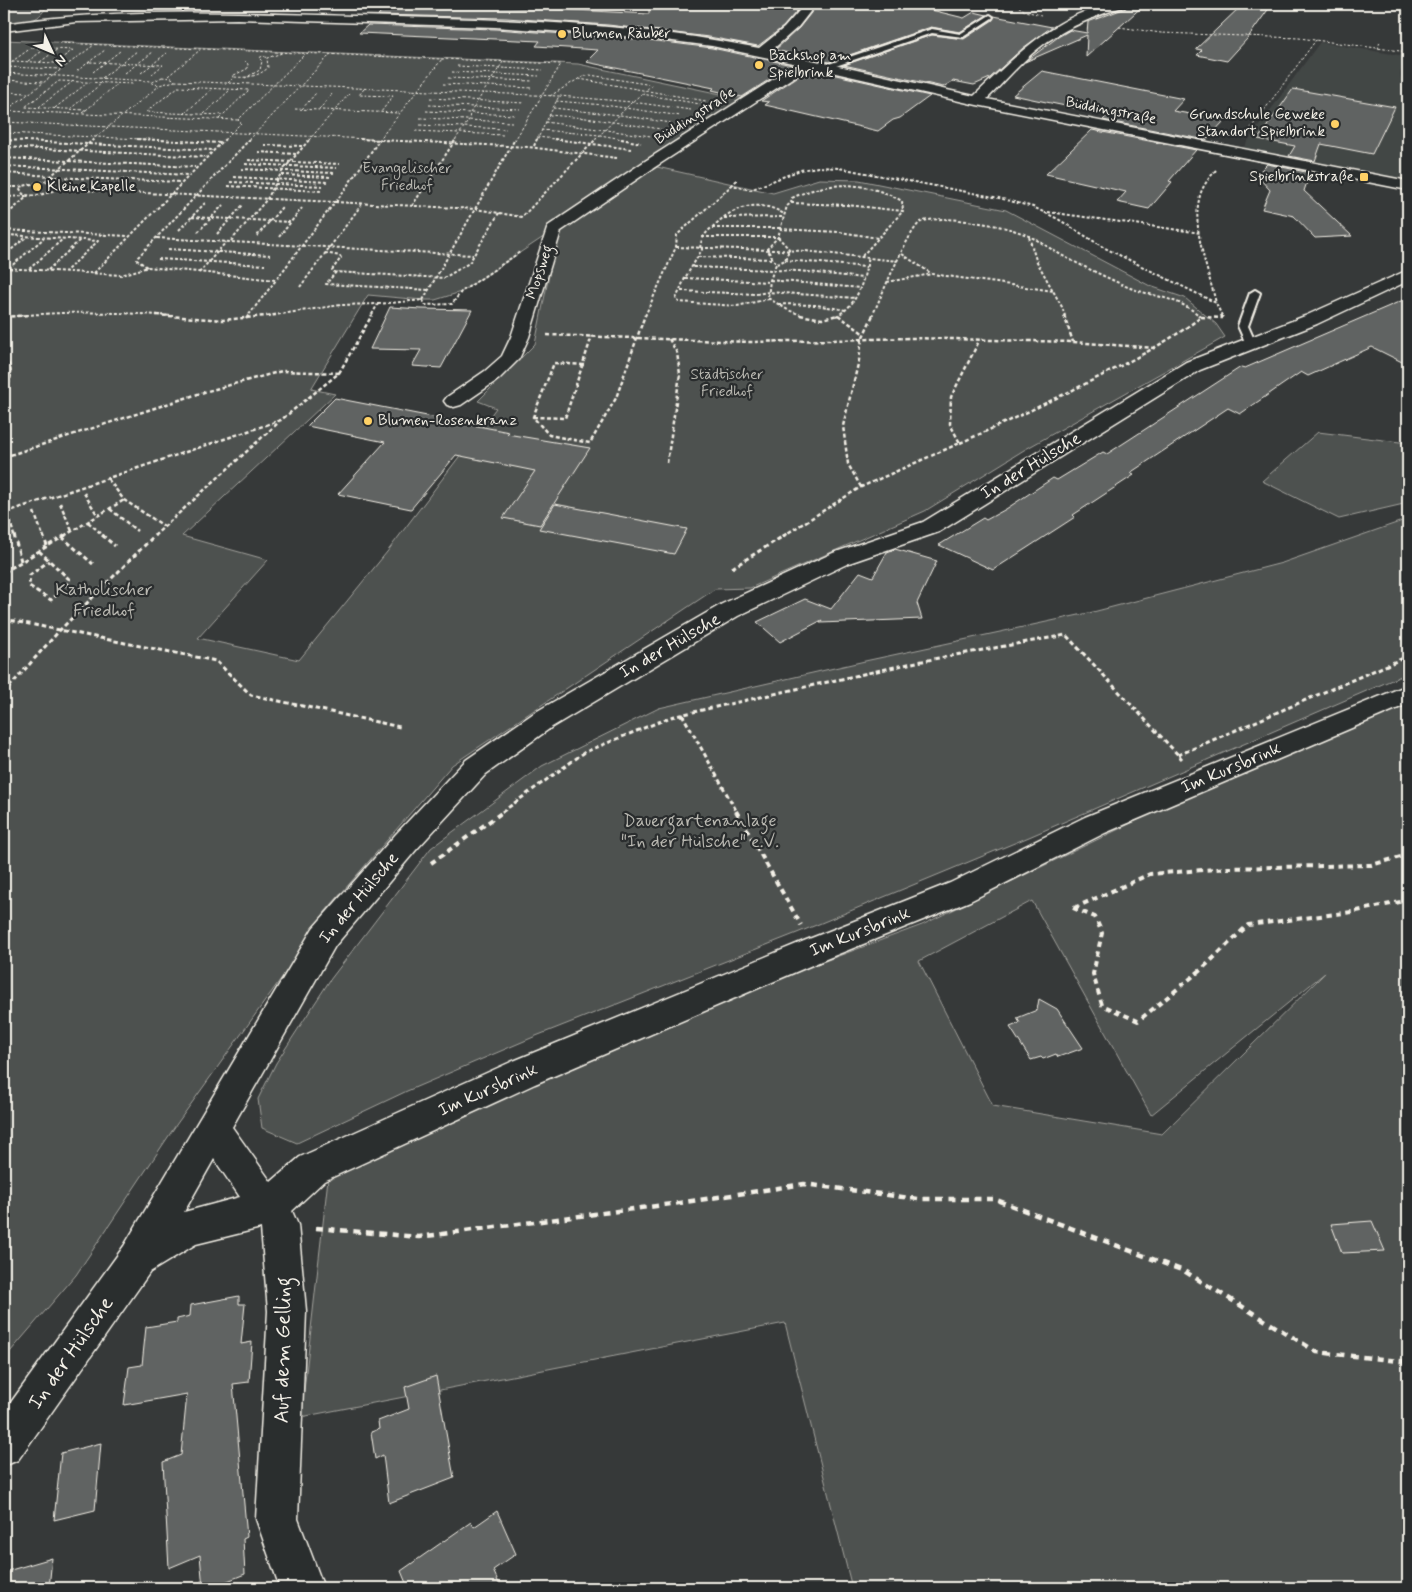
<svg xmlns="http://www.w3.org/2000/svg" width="1412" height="1592" font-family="Mynerve,sans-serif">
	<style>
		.built { fill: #434645 }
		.green { fill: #4e514f; stroke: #a1a19c; fill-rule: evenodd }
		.building { fill: #616362; stroke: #f4f1e8 }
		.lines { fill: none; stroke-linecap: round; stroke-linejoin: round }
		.lane-casing { stroke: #f4f1e8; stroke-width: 4 }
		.street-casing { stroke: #f4f1e8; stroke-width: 3 }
		.path-far5 { stroke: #f4f1e8; stroke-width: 1; stroke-dasharray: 2.5 2; stroke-linecap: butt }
		.path-far4 { stroke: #f4f1e8; stroke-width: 2; stroke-dasharray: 3 2; stroke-linecap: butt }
		.path-far3 { stroke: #f4f1e8; stroke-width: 2.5; stroke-dasharray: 4 2.5; stroke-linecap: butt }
		.path-far2 { stroke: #f4f1e8; stroke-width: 3; stroke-dasharray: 4.5 3; stroke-linecap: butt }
		.path-far1 { stroke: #f4f1e8; stroke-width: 4; stroke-dasharray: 5.5 4.5; stroke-linecap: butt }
		.path { stroke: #f4f1e8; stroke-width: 4.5; stroke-dasharray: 7 5.5; stroke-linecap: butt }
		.lane { fill: #2a2d2e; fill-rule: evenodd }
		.street { fill: #2a2d2e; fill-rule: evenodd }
		.poi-dot { fill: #ffd166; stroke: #2a2d2e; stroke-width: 2 }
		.labels { text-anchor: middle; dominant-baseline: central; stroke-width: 4.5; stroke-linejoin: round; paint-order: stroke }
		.far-poi-label { font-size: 15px; fill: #f4f1e8; stroke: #2a2d2e; text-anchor: start }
		.far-street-label { font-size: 15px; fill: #f4f1e8; stroke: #2a2d2e }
		.far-park-label { font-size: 15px; fill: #bab9b2; stroke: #2a2d2e }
		.street-label { font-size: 18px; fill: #f4f1e8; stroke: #2a2d2e }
		.park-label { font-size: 18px; fill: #bab9b2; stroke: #2a2d2e }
		.near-street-label { font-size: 21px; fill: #f4f1e8; stroke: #2a2d2e }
	</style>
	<rect width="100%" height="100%" fill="#363939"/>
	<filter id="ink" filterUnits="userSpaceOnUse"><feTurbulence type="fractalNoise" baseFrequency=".02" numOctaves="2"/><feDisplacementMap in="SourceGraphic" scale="10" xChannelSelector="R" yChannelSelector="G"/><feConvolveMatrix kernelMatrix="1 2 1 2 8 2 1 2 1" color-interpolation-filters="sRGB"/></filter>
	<g filter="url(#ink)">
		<path class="built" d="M1320,42L1404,56L1400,75L1408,100V180L1243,148Z"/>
		<path class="green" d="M4,4H48C37,25 26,21 4,25Z
			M4,40L578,64L749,100L461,292L435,300H423L368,295L311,389L335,394L182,536L268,560L198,638L299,660L387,552L496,408L478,401L535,344L558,231L657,167L773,193L819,179L859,180L1006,210L1150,286L1185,298L1216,324L1225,337L1024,450L925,511L750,588L715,589L452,765L325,912L293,962L176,1125L76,1275L4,1359Z
			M1318,432L1408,443V503L1339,519L1262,481Z
			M1408,519V673L1029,837L797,933L536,1036L407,1091L297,1143L262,1128L258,1099L276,1063L330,980L431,848L542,766L659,708L865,661L1093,612L1282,563Z
			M1408,704V1588H852L785,1323L301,1417L328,1179L523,1073L922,925L1232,774ZM1032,901L1151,1115L1326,972L1162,1134L993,1106L919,961Z"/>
		<path class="building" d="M389,4H463L649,14V4H803L783,27L758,46L709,37L608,25L506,18L378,15Z
			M818,4H907L964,18L974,12L987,15L960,32L931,27L829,62L775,50L799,28Z
			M1128,4H1145L1086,57L1087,35L1025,62L1058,37L1070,30L1087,33L1088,22L1126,8Z
			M1243,4H1272L1247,39L1227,61L1197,55L1202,50L1196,49Z
			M994,16L1052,27L1023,48L990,78L974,85L953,81L943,87L844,65L932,35L964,39L993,20Z
			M368,25L495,29L649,40L712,48L792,65L742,97L712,90L714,88L586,62L598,50L536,46L540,41L359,33Z
			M809,69L930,96L900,118L893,120L878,131L765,105L769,102L761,101Z
			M1042,71L1184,99L1173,111L1225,120L1206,140L1103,120L1108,115L1013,95Z
			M1293,89L1395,107L1372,154L1321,144L1315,161L1289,156L1295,146L1258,139Z
			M1092,130L1196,150L1169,181L1172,182L1149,209L1117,202L1126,192L1046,174Z
			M1267,164L1277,166L1281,170L1282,167L1310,173L1304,191L1352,236L1315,238L1294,216L1262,209L1270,190L1256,175Z
			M1408,298V365L1372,347L1308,376L1301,372L1240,414L1228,408L1130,473L1134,475L1073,515L1075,517L993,570L939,545L983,518L986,520L1006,509L1053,478L1057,480L1103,452L1107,454L1241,367L1245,368Z
			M390,307L421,309L472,310L441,368L412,366L421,350L370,349Z
			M335,398L509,432L507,434L590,448L540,525L503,518L535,471L456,455L411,509L338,494L385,442L307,426Z
			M555,504L687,529L674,554L539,529Z
			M895,549L937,561L917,603L922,619L820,623L822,620L780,642L757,622L805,599L831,609L860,572L873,577L887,552Z
			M1039,999L1057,1009L1083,1048L1058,1057L1056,1054L1043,1059L1041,1057L1031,1060L1010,1027L1020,1023L1017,1018L1037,1010Z
			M1372,1221L1385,1251L1342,1253L1331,1224Z
			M239,1296V1304H245L241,1344L252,1342L249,1382L233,1384L247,1537L243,1539L245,1574L210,1588H203L200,1555L169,1568L163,1462L181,1455L187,1394L124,1405L129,1367L142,1365L146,1327L177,1322V1319L190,1316L191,1305Z
			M436,1376L454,1478L389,1503L383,1455L375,1459L371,1432L379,1429L378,1421L409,1409L405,1387Z
			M101,1443L95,1510L54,1520L61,1453Z
			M497,1511L516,1554L493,1570L501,1588H408L401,1571L471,1522L474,1527Z
			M52,1558L49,1588H4V1572Z"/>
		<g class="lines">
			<defs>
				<path id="lane" d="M990,15L993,17L992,18L963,37L932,33L830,68L823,66L932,29L960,34Z
					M1255,290L1260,293L1248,326L1256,344L1251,347L1246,344L1238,326L1250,293Z"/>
				<path id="street" d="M805,4H816L798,27L771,51L974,96C1016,56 1064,4 1126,4L1125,6C1098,15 1072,25 1048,41C1025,57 1007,79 987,99L1408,181V190L977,105L809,67L655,167L561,231L529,337L519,359L499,379L461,405L454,407L447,405L444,401L447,397L485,371L502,356L511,337L548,226L645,161L797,64L712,46L649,38L495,27L237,19L76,22L4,31V24C117,7 239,13 354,16C489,19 626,21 759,48L784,28Z
					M1408,270V281L1317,324L1200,370L939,532L849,563L738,616L552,727L486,774L416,850L335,946L232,1127L271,1182L300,1157L511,1062L804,941L950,883L1085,817L1408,685V704L1105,833L970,901L826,959L535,1084L324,1181L292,1211L298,1225L306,1311L298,1519L324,1588H280L256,1519L268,1311L261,1228L196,1244L150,1272L18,1460L4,1466V1412L124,1246L313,928L396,834L466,760L534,713L722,604L833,553L923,522L1186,362L1305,316ZM214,1159L240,1197L184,1212Z"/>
			</defs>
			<use href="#lane" class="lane-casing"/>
			<use href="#street" class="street-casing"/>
			<path class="path-far5" d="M957,4L967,9
				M1015,4L1025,11L1041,15
				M1119,27L1161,33L1299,38L1408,52
				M59,43L561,64L515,140
				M1378,49L1380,41
				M12,61L55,63L73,50L32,48
				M28,61L45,49
				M40,62L58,49
				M90,62L163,65L152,74
				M457,66L543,70
				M4,67L34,46
				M5,67L61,69
				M77,71L105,50
				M93,72L120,51
				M452,72L539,76
				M4,73L151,81
				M125,73L153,52
				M141,73L167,53
				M168,76L200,50
				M162,77L172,78L175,81L159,85L151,83Z
				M234,77L232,76L247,69L248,64L244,60
				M102,78L137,51
				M245,78L260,70L262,61L259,58L263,56L267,58
				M448,78L533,81
				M579,79L706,101
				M4,80L43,82
				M175,81L559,96
				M228,83L234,77C247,78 257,77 268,68L267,58L282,53
				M443,84L532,88
				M178,87L249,90L223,115L146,112Z
				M364,89L359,95L393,96L381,112
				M4,92L28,93
				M642,94L700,104L702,102
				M550,96L580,78L590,75L652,85L632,102L595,140
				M430,98L524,103
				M556,101L604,105L681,116
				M429,105L520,109
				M39,107L72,82
				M55,108L87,83
				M553,108L620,115L671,123
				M70,109L102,83
				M295,109L399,113
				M302,109L316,93
				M86,110L117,84
				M319,110L332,94
				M6,111L238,120
				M426,111L516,115
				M4,112L94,45
				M82,113L86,110L25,107L59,81L134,84
				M185,113L212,89
				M204,114L230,90
				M549,115L586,118L661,129
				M420,118L512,122
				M219,119L223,115
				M4,122L389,140
				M545,122L651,136
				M420,125L506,129
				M541,130L600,135L628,140
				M415,131L503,135
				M1248,132L1316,40
				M4,133L164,140
				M537,137L564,140
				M4,140H13
				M92,140L159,86
				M224,140L241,123L238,120L305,54
				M249,140L330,55
				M309,140L349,94
				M379,140L442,59
				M455,140L469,120L470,113L503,62
				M537,140L559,96L632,102L691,110"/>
			<path class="path-far4" d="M137,139L220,143
				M360,139L528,147L617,158
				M554,139L631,149
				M621,139L641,143
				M4,140L213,150
				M264,145L303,146
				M534,146L537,139
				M4,147L205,157
				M258,152L296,154
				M4,158L195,167
				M248,160L340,164
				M245,164L337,168
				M4,166L188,175
				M241,169L334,173
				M1216,170C1208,179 1201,188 1199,200C1192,230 1209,273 1216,303
				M4,173L52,176
				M282,175L331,177
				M51,177L181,182
				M234,177L327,182
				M46,180L94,139
				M737,180L732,185L750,190L800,170L818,167L839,168L999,198L1033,207L1058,219L1103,247L1216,303L1222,316
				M45,181L58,189C47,193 35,198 23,194L19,187Z
				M230,182L324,186
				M228,186L321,191
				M4,187H19
				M58,189L335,202L276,280
				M4,197L26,196
				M335,202L476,209L522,217L596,139
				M336,202L380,139
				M791,203L792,198C829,180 866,181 902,201L903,211
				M412,206L456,139
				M1048,212L1201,233
				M4,217L28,196
				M192,217L291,222
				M724,218L783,217
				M712,228H780
				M780,229L840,232L878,238
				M4,230L128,236
				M179,230L205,203
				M198,232L223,205
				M217,234L243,205
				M257,236L282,207
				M279,237L302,208
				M702,237H778L767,249L776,264L770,280L768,298L788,310L804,316
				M1029,237L1036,260L1062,307L1065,316
				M157,238L473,255
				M4,240L9,235L98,241L65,272
				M231,241L267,199L283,170L310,139
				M676,247L805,251L897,261
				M700,248C702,235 707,232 717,223C735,206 761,199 784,214
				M703,248L685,278L676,299L679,302L737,306L769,299
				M168,249L270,255
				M790,250L778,237L787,206L791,203L847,205L903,211L862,256
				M325,253L340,256L341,258L332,270L334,272L444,278L469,263L499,213
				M902,254L932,274L1054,291
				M4,256L26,237
				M698,257L773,259
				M158,259L265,265
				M785,260L866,267
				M777,264L785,260L789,250
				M147,267L137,260L138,257L250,139
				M693,267L799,271L863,278
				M4,268L121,275L148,267L276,280L248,316
				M9,268L44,238
				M29,269L63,239
				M48,270L80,240
				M336,272L326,284L429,290
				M94,273L225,139
				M199,273L226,242
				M685,278L769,282
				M770,280L860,288
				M887,282L932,274
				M300,287L362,204
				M681,291L756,294L768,292L856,298
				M423,300L515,139
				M378,304L423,300L425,305L452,304L461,292L520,252
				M778,304L816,305L846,310
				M16,316C68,311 120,312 172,316
				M268,316L341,305L378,304L371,316
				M645,316L676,247L677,235L732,185
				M836,316C859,305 863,280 869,257
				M872,316C880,300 909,228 921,222C932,218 948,219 959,220C982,223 1007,226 1029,236C1042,242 1053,251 1065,257C1084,267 1104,276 1123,285C1152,298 1175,295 1200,316"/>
			<path class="path-far3" d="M156,315L223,320L276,315
				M800,315L822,319L838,315
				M838,315L864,334
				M1064,315L1073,342
				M1221,315L1223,318
				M4,317L29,315
				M1201,317L1223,318
				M246,319L249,315
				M547,335L751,342L911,338L1073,342L1155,348
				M4,357C14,369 12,380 4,392
				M584,365L554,363L533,417L549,435L590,443L616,398L645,315
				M339,373L372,315
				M4,379L11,378
				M533,417L565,418L592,336
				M960,443C1007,422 1053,400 1099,377C1134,359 1170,341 1201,317L1198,315
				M4,457L204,392L282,371L339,373L281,420L4,513
				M667,463L680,374L677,353L669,339
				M108,479L124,500L164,526
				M861,487L848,464L843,426L859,360L862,339L873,315
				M84,493L98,516
				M60,503L72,531
				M110,509L137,531
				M34,512L43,536
				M10,520L14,536
				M88,522L104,536
				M64,536L124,500
				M154,536L279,422
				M783,536L861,487L960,443L950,424L951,397L979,341"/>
			<path class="path-far2" d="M14,535L21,561
				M43,535L47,546
				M102,535L115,546
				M62,537L93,564
				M39,551L69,579L65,587L51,600L29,586L30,575L49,561
				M732,568L785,535
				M4,572L66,535
				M4,619L216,661L251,695L400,727
				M4,693L59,631L155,535
				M682,714L737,812
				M1178,755L1408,656
				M502,812L585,752L671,717L917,662L1066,635L1182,759"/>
			<path class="path-far1" d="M736,811L801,925
				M431,863L504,811
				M1073,908L1095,917L1102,933L1093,974L1102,1005L1138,1021L1202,969L1248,925L1352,912L1405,901L1408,898
				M1074,908L1150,874L1228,868L1371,865L1408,855"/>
			<path class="path" d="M316,1228L419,1237L679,1203L804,1184L918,1199H994L1184,1271L1317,1352L1408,1362"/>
			<use href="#lane" class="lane"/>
			<use href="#street" class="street"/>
		</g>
	</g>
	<g class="poi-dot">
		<circle cx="562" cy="34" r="5"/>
		<circle cx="759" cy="65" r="5"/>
		<circle cx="1335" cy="124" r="5"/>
		<rect x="1359" y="172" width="10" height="10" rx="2.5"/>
		<circle cx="37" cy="187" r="5"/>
		<circle cx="368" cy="421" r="5"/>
	</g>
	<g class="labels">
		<g class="far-poi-label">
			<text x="572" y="34">Blumen Räuber</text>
			<text x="769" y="56">Backshop am<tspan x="769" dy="17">Spielbrink</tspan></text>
			<text x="1325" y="115" text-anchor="end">Grundschule Geweke<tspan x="1325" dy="17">Standort Spielbrink</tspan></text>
			<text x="1354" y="177" text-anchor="end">Spielbrinkstraße</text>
			<text x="47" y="187">Kleine Kapelle</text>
			<text x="378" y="421">Blumen-Rosenkranz</text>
		</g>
		<g class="far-street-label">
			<text transform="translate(1111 111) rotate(11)">Büddingstraße</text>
			<text transform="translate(695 116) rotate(-33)">Büddingstraße</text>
			<text transform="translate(540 272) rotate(-72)">Mopsweg</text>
		</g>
		<g class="far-park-label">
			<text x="407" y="169">Evangelischer<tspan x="407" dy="17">Friedhof</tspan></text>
			<text x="727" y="375">Städtischer<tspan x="727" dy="17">Friedhof</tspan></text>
		</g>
		<g class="street-label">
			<text transform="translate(1031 466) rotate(-31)">In der Hülsche</text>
			<text transform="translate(670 646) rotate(-30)">In der Hülsche</text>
			<text transform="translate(1231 768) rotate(-23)">Im Kursbrink</text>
			<text transform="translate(359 898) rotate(-50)">In der Hülsche</text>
			<text transform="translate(860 932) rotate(-22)">Im Kursbrink</text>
			<text transform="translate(488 1090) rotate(-24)">Im Kursbrink</text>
		</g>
		<g class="park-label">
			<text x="104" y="590">Katholischer<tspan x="104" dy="21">Friedhof</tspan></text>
			<text x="700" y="821">Dauergartenanlage<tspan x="700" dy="21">"In der Hülsche" e.V.</tspan></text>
		</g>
		<g class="near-street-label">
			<text transform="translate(283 1350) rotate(-89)">Auf dem Gelling</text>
			<text transform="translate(71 1353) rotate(-55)">In der Hülsche</text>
		</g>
	</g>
	<rect width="1412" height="1592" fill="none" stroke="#2a2d2e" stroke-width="20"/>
	<rect x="10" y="10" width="1392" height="1572" fill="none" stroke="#f4f1e8" stroke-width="2" filter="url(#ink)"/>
	<g transform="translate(52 52) rotate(134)" stroke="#2a2d2e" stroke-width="4" paint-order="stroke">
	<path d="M0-4L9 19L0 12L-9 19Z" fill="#f4f1e8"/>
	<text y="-8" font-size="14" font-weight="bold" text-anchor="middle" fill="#f4f1e8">N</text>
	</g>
</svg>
